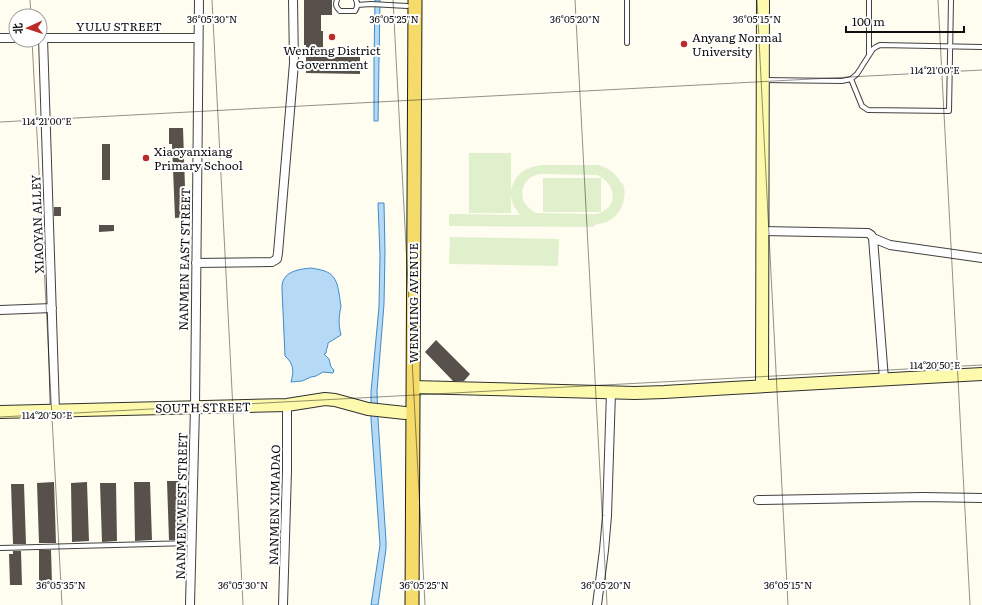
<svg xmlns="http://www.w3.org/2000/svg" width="982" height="605" font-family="Literata,'Noto Sans SC',serif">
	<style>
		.pitch { fill: #e1f0cc; fill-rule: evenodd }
		.water { fill: #b6daf5; stroke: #3e8bcb }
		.building { fill: #57504b }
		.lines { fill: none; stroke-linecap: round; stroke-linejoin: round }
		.lane-casing { stroke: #414141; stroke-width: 6 }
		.street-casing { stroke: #414141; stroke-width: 10 }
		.secondary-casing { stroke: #303030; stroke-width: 14 }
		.primary-casing { stroke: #1f1f1f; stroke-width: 15 }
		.lane { stroke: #fff; stroke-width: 4 }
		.street { stroke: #fff; stroke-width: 8 }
		.secondary { stroke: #fdf9ad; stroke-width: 12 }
		.primary { stroke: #f5db69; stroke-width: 13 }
		.ticks { fill: none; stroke: #0e0e0e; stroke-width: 1; stroke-opacity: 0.45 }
		.poi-dot { fill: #bc2a29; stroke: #fff; stroke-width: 1.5 }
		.labels { text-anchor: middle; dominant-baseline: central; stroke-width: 4; stroke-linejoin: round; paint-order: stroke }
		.street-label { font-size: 12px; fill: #0e0e0e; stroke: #fff }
		.poi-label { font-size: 12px; fill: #0e0e0e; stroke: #fff; text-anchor: start }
		.ticks-label { font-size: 10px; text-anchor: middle; fill: #0e0e0e; stroke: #fff; stroke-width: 4; stroke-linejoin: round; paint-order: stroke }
	</style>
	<rect width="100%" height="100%" fill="#fffdf0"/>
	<path class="pitch" d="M469,153H511V190C516,173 524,168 541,165H599C608,168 612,171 619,179C619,180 622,184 623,184C628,197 621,214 610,220C605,223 600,224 594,225V227L449,226V214L520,215L513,205L511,196V213H469ZM539,174L597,175C617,183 619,209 596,214L536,213C531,210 527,207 524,202C520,194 523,183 530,178C532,176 536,175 539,174Z
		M543,178H601V212H543Z
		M450,237L559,239L558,266L449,264Z"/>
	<path class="water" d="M375,0H380L378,121H374V59Z
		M378,203H384L385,252L384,304L377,391L378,419L386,541V549L378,605H371L380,545L371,419V392L379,307L380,256Z
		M311,268C330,271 336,274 339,293C340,298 340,302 341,306C339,316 338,324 341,335L328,343C328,347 326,349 326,353L324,354L329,359L331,367L334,370L333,373L323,372L316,376L311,377L302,381L291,382C294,371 294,364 285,356L282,289C282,286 282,282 284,279C289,270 302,269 311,268Z"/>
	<path class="building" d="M304,0H332V15H321V31H323V57H360V74L306,73V45H304Z
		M169,128H183L186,217L175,218L172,144H169Z
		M102,144H110V180H102Z
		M54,207H61V216H54Z
		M99,225H114V231L99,232Z
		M436,340L470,374L464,381H453L425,352Z
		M167,481H181L182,540H169Z
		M54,482L56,543H39L37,483Z
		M87,482L89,541L72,542L71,483Z
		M134,482H150L152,540L135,541Z
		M100,483H116L117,541L102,542Z
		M11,484H24L26,544H13Z
		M39,550H51L52,584H39Z
		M13,551H21L22,585H10L9,554H13Z"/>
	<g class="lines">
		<defs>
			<path id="lane" d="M337,0C335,5 336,7 340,11H355C357,8 358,4 356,0
				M357,5L371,4L407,6
				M627,43V0
				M869,54V0
				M851,79L862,106L868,110L949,111L951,0
				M763,80L842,81L851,79L857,74L873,49L876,47L880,45L982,47
				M0,548L191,543"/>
			<path id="street" d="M0,38H16
				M40,38H198
				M43,38L55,411
				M762,231L868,233L871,235L873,238L884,379
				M873,238L890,245L982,258
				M196,263L272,262L277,259L278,253L294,63L293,0
				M0,310L52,308
				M758,500L923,497L982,498
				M190,605L195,407L199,0
				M283,605L287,471V405
				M597,605L604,550L607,516L611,392"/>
			<path id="secondary" d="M762,386L763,0
				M413,387L635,393L664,392L732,388L982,374
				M0,412L287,405L325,399L335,400L368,409L405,413"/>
			<path id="primary" d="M412,605L415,0"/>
		</defs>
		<use href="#lane" class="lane-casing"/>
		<use href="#street" class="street-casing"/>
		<use href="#secondary" class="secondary-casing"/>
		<use href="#primary" class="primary-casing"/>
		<use href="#lane" class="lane"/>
		<use href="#street" class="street"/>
		<use href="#secondary" class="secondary"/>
		<use href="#primary" class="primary"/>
	</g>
	<path class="ticks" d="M30,0L31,16M212,0L243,605M393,0L425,605M575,0L607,605M757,0L788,605M938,0L970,605M32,40L62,605M0,122L982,70M0,417L982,365"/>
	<g class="poi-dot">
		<circle cx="332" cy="37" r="4"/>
		<circle cx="684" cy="44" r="4"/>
		<circle cx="146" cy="158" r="4"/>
	</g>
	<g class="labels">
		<g class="street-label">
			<text x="119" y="26">YULU STREET</text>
			<text transform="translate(37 224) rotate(-92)">XIAOYAN ALLEY</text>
			<text transform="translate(184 259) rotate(-89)">NANMEN EAST STREET</text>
			<text transform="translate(413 303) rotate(-90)">WENMING AVENUE</text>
			<text transform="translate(203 407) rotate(-1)">SOUTH STREET</text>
			<text transform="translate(274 505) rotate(-89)">NANMEN XIMADAO</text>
			<text transform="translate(181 506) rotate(-89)">NANMEN WEST STREET</text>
		</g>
		<g class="poi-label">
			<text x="692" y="37">Anyang Normal<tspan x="692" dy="14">University</tspan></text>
			<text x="332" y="50" text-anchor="middle">Wenfeng District<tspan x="332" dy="14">Government</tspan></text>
			<text x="154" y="151">Xiaoyanxiang<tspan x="154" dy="14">Primary School</tspan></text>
		</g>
	</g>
	<g class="ticks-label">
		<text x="212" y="23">36°05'30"N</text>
		<text x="394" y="23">36°05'25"N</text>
		<text x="575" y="23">36°05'20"N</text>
		<text x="757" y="23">36°05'15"N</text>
		<text x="935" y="74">114°21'00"E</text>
		<text x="47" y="125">114°21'00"E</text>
		<text x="935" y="369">114°20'50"E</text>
		<text x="47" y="419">114°20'50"E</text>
		<text x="61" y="589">36°05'35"N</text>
		<text x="243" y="589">36°05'30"N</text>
		<text x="424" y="589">36°05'25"N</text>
		<text x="606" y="589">36°05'20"N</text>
		<text x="788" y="589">36°05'15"N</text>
	</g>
	<g transform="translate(28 28) rotate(267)"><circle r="19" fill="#ffffff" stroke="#9f9f9f"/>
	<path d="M0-3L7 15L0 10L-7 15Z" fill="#bc2a29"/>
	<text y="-6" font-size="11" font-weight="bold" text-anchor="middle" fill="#0e0e0e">北</text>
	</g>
	<path d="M846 26v6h118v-6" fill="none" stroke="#0e0e0e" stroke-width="2"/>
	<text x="852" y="26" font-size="12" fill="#0e0e0e" stroke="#ffffff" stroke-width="3" paint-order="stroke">100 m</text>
</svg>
